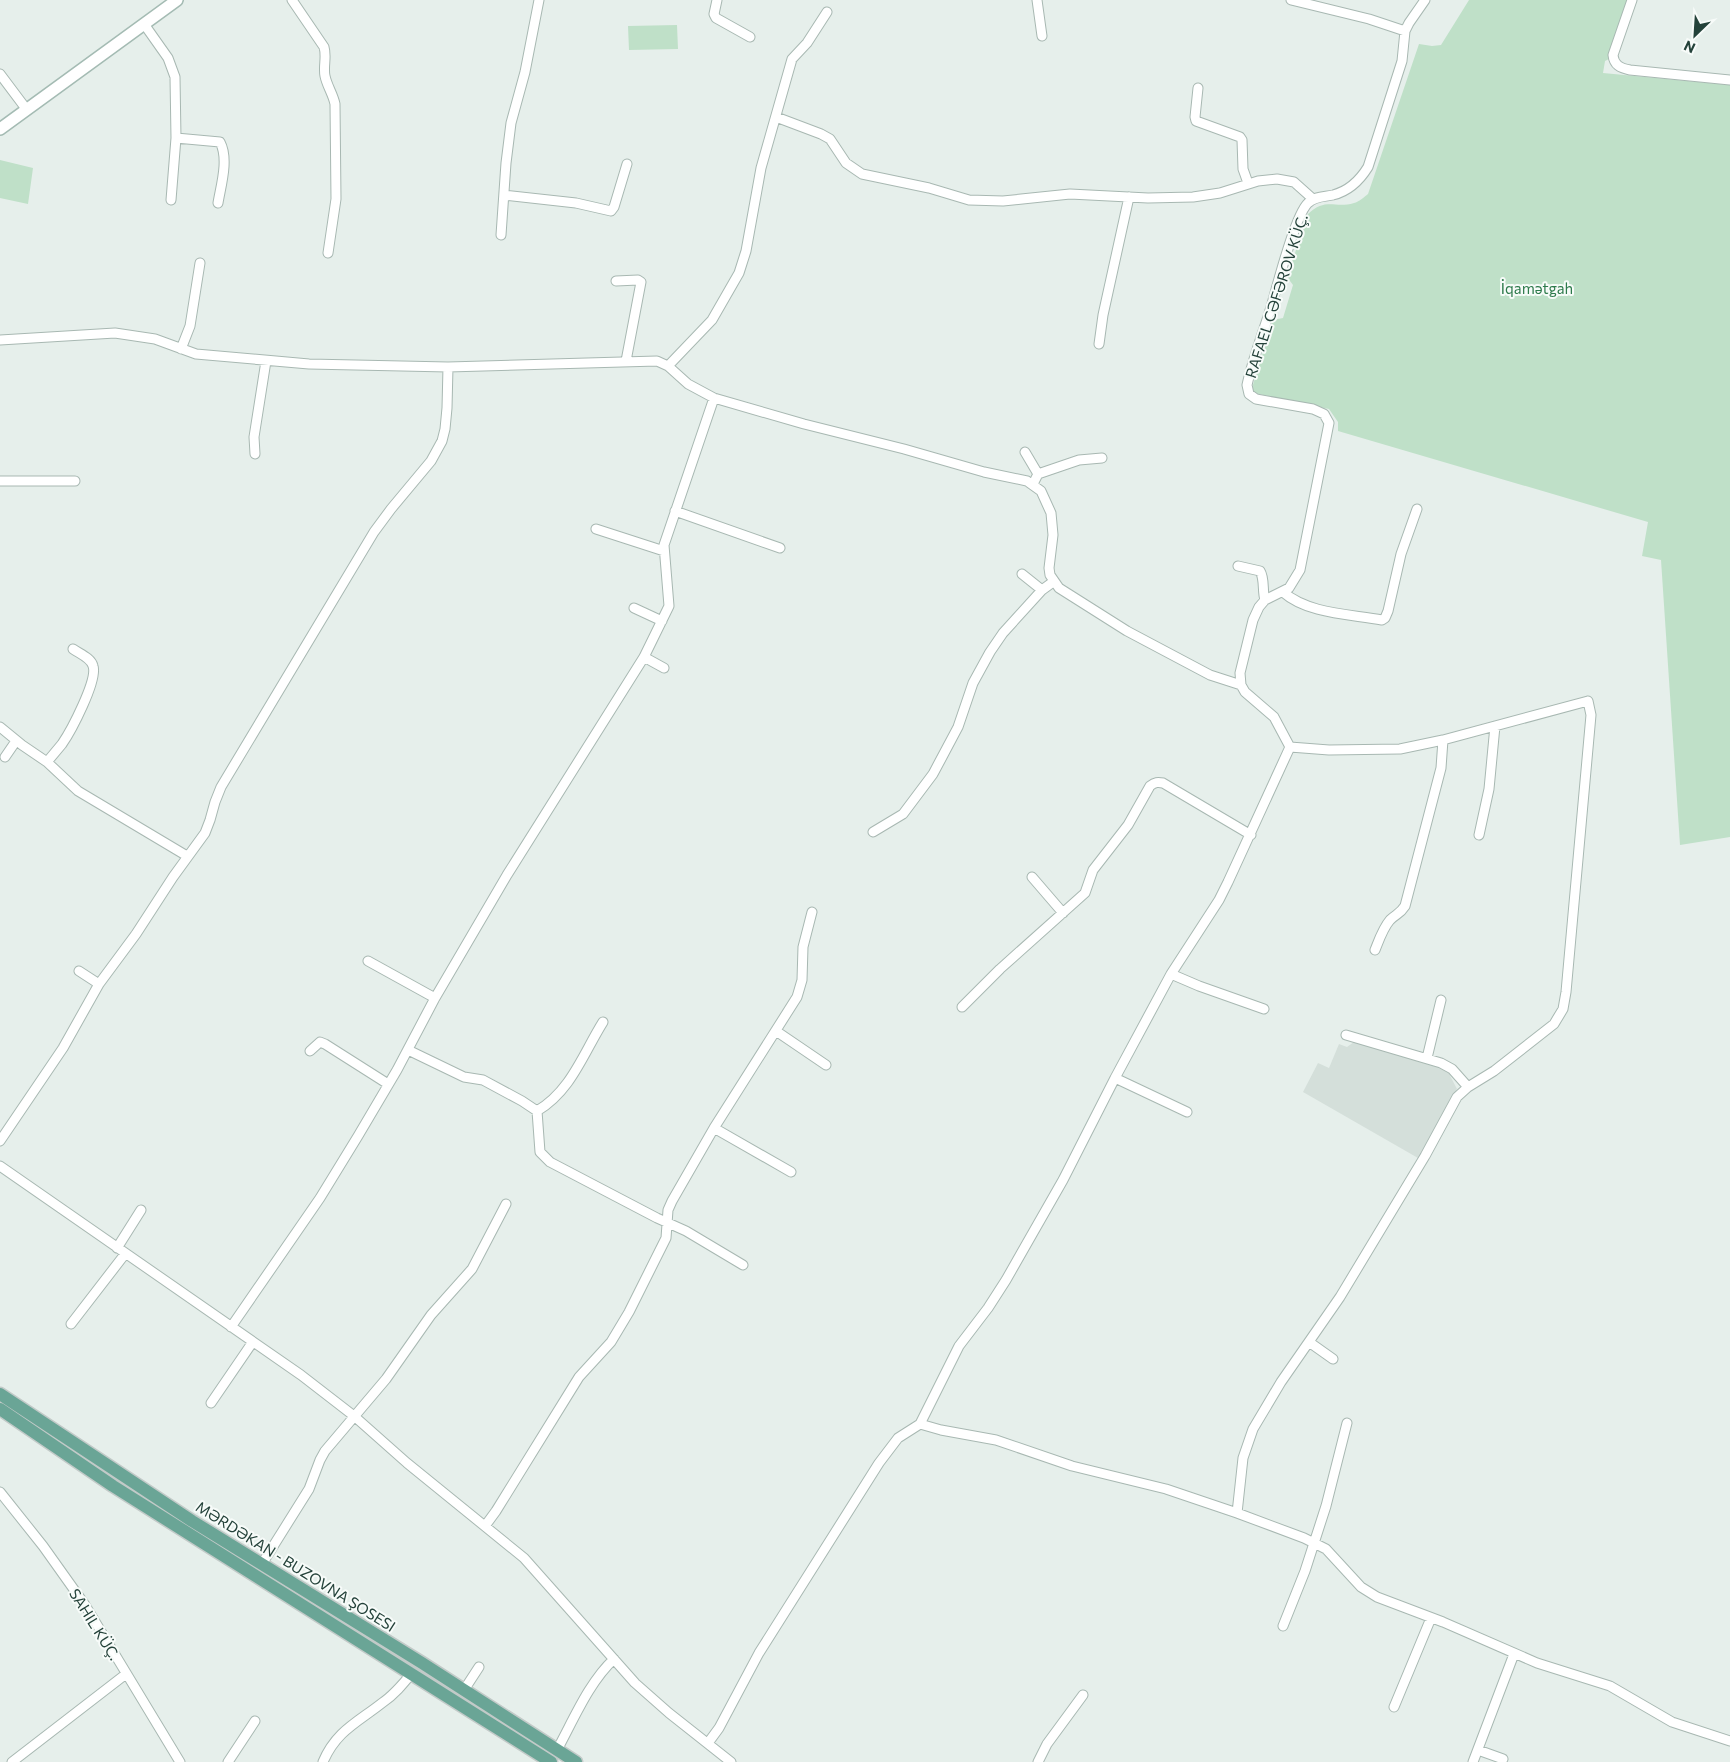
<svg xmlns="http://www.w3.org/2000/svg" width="1730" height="1762" font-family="Commissioner,sans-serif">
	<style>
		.built { fill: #d4dfda }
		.green { fill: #bfe0c8 }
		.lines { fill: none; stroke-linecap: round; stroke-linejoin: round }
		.street-casing { stroke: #a8b8b2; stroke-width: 11 }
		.secondary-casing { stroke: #a4bbb3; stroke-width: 14 }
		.primary-casing { stroke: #c2cac8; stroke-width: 15 }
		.street { stroke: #fff; stroke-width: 9 }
		.secondary { stroke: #fff; stroke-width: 11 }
		.primary { stroke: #6aa596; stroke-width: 12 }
		.labels { text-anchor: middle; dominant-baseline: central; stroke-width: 4; stroke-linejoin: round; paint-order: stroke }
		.park-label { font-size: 15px; fill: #2d7a4b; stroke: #f7fbf9 }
		.street-label { font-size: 15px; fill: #24423a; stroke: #f7fbf9 }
	</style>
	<rect width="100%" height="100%" fill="#e6efeb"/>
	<path class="built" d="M1354,1042L1447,1070L1457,1089L1418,1158L1303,1092L1318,1063L1329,1068L1339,1044L1347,1047Z"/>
	<path class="green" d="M1469,0H1629L1609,59L1605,61L1603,73L1730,85V837L1680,845L1661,560L1642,556L1648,522L1338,431V422L1329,409L1254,393L1252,388L1273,320L1283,318L1293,285L1287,277L1308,214C1326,197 1335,209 1354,203C1359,202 1364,197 1368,194L1419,44L1432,46L1441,45Z
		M677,25L678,49L629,50L628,26Z
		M0,160L33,168L28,204L0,198Z"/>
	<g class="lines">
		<defs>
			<path id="street" d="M292,0L324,47C327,57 323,66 325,76C327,86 333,94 335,104L336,199L328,253
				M717,0L714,14L716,18L750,37
				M1037,0L1042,36
				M1291,0L1369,19L1405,31
				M1632,0L1613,55C1614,65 1620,68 1630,70L1730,80
				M144,24L168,58L175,77L176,138L171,200
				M0,74L27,110
				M1198,88L1195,117L1196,121L1240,137L1242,140L1243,169L1248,183
				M776,117L821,134L830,139L846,163L862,174L929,188L969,200L1003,201L1070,194L1148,198L1193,197L1220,193L1258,181L1277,179L1294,182L1313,199
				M176,138L220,142C229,159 221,185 218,203
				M504,195L576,203L611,211L614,207L627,164
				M501,235L506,163L511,123L525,72L539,0
				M616,281L638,280L641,282L626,361
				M0,340L115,333L155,339L196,354L309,364L448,367L657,361L668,366L688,384L714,398L804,424L904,449L984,472L1027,481L1041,491L1051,513L1053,535L1049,568L1050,575L1059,588L1127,631L1210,675L1241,685
				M1099,344L1103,315L1129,197
				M181,349L190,326L200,263
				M668,366L712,320L739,273L746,251L761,168L792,59L807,43L827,12
				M1025,452L1038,474
				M255,454L254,437L266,361
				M0,481H75
				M1033,484L1038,474L1079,460L1102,458
				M675,511L780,548
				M596,529L664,551
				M1238,566L1260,571C1265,579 1262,591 1265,600
				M1022,574L1042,590
				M1283,592C1308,614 1350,614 1382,620L1385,618L1388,611L1401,554L1417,509
				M634,608L662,621
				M644,657L664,668
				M0,727L22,745L47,762L78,791L187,856
				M1290,747L1274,717L1245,692L1241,685L1240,673L1253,620L1259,607L1265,600L1289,588L1300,570L1329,423L1324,414L1313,409L1256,399L1249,394L1247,385C1253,358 1263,333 1271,307C1277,287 1295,215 1308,203C1315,196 1324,197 1333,195C1349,191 1360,180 1368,167L1402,61L1405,31L1409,23L1425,0
				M5,757L16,741
				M47,762C52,756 57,750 62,744C71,731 98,680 93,666C91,658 80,654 73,649
				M873,832L903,814L933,774L958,727L973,683L990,652L1003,633L1042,590L1053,582
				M1479,835L1489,789L1495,726
				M1032,877L1063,913
				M1375,950C1379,940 1383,928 1390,920C1396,914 1400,914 1405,906L1441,768L1443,740
				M368,961L435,998
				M79,971L99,984
				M1171,974L1199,986L1264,1009
				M962,1007L1000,969L1085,893L1093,870L1128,825L1150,786C1155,782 1158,782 1163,783L1251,835
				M776,1031L826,1065
				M1346,1035L1441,1063L1452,1069L1468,1087
				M408,1050L464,1077L483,1080L522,1101L537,1111L540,1152L550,1162L657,1218L686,1231L743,1265
				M310,1051L320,1042L325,1044L388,1084
				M1427,1058L1441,1000
				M1115,1078L1187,1112
				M537,1111C571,1091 583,1054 603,1022
				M714,1128L791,1172
				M0,1141L63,1048L99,984L136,934L173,877L205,833L210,820L215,802L221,787L374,532L391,509L431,461L442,441L445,429L447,408L448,367
				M0,1166L301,1375L354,1416L407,1463L524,1558L635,1683L669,1713L731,1762
				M117,1248L141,1210
				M71,1324L125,1254
				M231,1327L320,1198L358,1136L397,1070L435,998L507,875L644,657L669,606L664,545L714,398
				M1309,1342L1333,1359
				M211,1403L252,1343
				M920,1424L941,1430L996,1440L1072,1466L1166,1489L1237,1513L1304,1538L1326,1549L1361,1587L1377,1597L1443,1622L1537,1663L1610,1686L1672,1722L1730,1741
				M0,1492L43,1546L85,1605L180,1762
				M1237,1513L1243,1458L1253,1429L1281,1382L1340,1297L1425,1156L1457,1097L1468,1087L1494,1071L1554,1024L1563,1009L1566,992L1591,715L1588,701L1443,740L1400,749L1329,750L1290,747
				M485,1526L496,1511L579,1377L611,1342L629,1312L666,1238L668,1210L672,1201L714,1128L797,997L802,980L803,947L812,912
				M262,1564L309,1489L320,1460L325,1451L386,1379L431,1315L472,1269L506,1204
				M1283,1626L1305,1571L1326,1506L1347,1423
				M464,1690L479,1667
				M1394,1707L1431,1618
				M708,1743L719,1728L759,1653L879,1463L898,1438L920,1424L959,1346L988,1308L1006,1280L1063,1180L1115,1078L1171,974L1219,900L1228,882L1290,747
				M557,1750C573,1721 589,1682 614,1659
				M1478,1750L1503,1759
				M12,1762L126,1674
				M228,1762L255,1721
				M323,1762C336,1731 358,1722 382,1703C394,1695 403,1684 412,1673
				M1038,1762L1047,1744L1083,1695
				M1473,1762L1514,1654"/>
			<path id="secondary" d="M0,129L177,0"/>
			<path id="primary" d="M0,1394L192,1521L422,1663L576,1762
				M0,1409L113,1486L551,1762"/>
		</defs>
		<use href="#street" class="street-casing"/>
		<use href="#secondary" class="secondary-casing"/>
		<use href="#primary" class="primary-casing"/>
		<use href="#street" class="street"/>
		<use href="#secondary" class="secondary"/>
		<use href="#primary" class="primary"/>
	</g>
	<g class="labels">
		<g class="park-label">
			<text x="1537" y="288">İqamətgah</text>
		</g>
		<g class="street-label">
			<text transform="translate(1276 296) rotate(-72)">RAFAEL CƏFƏROV KÜÇ.</text>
			<text transform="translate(296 1566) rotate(32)">MƏRDƏKAN - BUZOVNA ŞOSESI</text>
			<text transform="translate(95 1624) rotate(58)">SAHIL KÜÇ.</text>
		</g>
	</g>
	<g transform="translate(1695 35) rotate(205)" stroke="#f7fbf9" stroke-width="4" paint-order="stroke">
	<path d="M0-4L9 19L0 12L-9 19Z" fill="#24423a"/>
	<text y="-8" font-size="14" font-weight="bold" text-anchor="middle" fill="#24423a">N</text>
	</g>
</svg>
